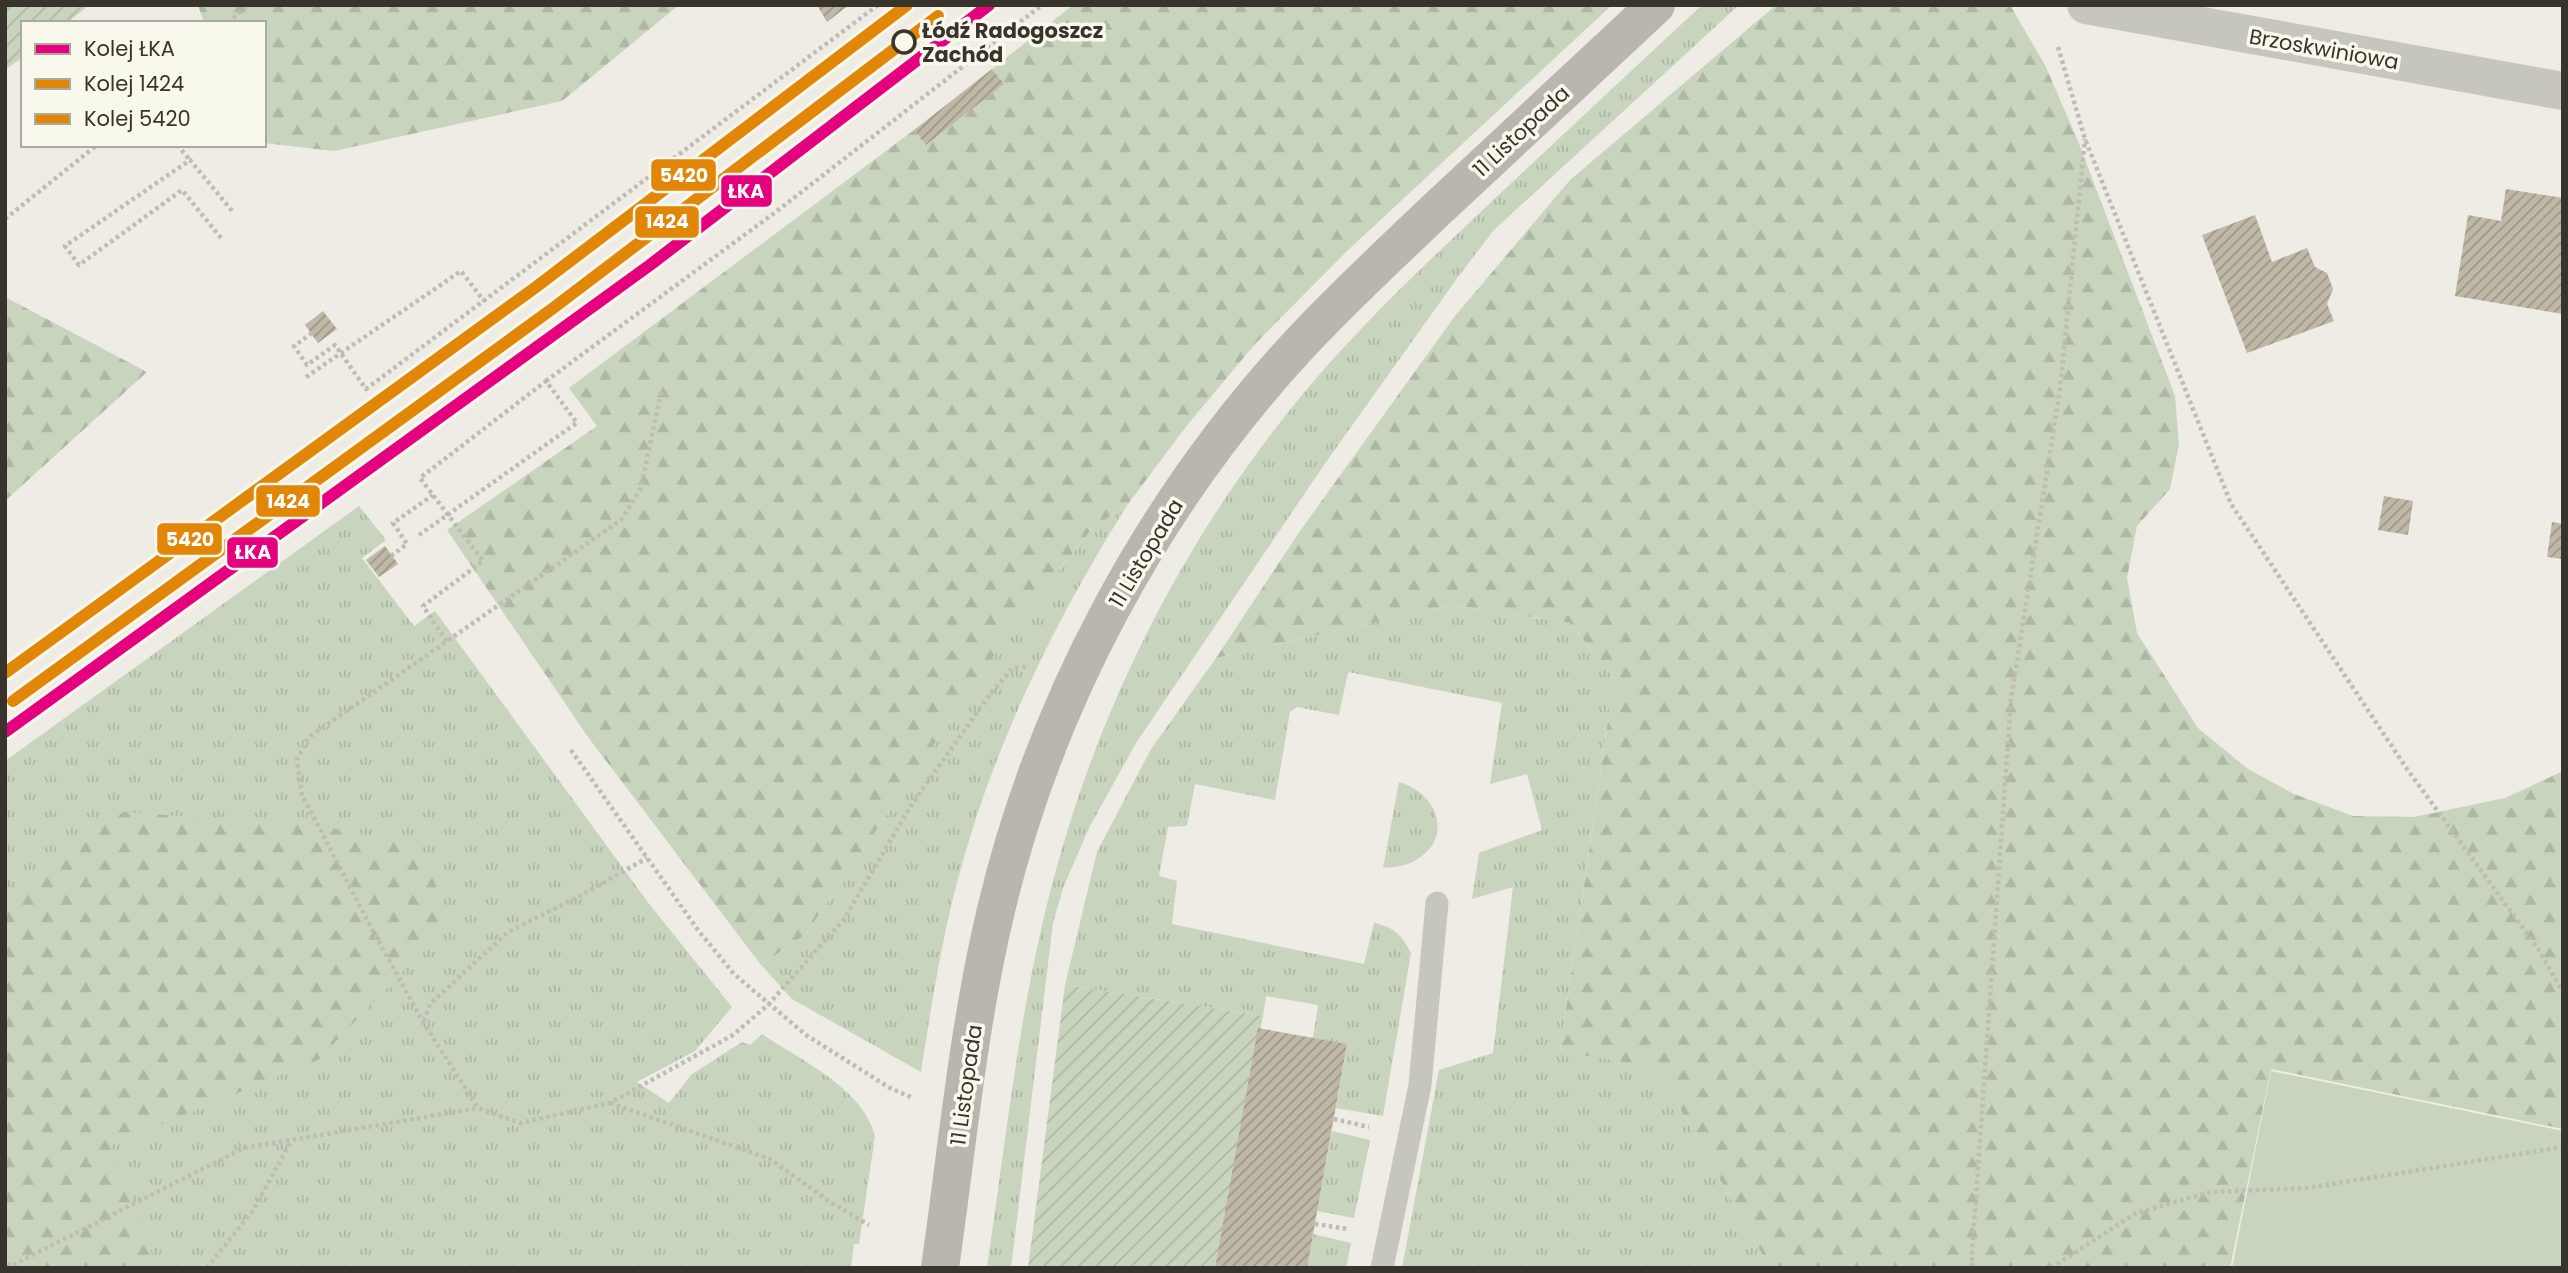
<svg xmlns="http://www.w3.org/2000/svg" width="2568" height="1273" font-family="Poppins,sans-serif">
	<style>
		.grass { fill: url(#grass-tufts) }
		.forest { fill: url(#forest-firs) }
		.garden { fill: url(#garden-furrows) }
		.pitch { fill: #c9d4bf }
		.building { fill: url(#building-hatch) }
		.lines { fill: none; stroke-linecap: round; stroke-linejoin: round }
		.path { stroke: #bebcb4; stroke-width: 4.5; stroke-dasharray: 3.5 3.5; stroke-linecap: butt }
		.lane { stroke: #c7c6bd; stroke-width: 23 }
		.street { stroke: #c7c6bd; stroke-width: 38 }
		.secondary { stroke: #b8b6ad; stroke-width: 38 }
		.rail-1-casing { stroke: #f9f8ed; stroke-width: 18 }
		.rail-2-casing { stroke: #f9f8ed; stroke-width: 18 }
		.rail-3-casing { stroke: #f9f8ed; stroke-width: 18 }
		.rail-1 { stroke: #e5007d; stroke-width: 12 }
		.rail-2 { stroke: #e18606; stroke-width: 12 }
		.rail-3 { stroke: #e18606; stroke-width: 12 }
		.stop-dot { fill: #f9f8ed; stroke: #38342b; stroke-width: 3.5 }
		.labels { text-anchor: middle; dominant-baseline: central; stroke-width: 7; stroke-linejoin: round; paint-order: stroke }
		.stop-label { font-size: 21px; font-weight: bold; fill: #38342b; stroke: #f9f8ed; text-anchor: start }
		.street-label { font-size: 21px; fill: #38342b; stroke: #f9f8ed }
		.line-badge { stroke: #f9f8ed; stroke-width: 2.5 }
		.badge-label { font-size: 19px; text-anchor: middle; font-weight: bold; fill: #fff }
	</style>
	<defs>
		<pattern id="grass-tufts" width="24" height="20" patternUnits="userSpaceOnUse" patternTransform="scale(1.75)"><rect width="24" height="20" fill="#c9d4bf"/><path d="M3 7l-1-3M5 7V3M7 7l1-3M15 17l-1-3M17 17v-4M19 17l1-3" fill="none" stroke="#adb7a4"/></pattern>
		<pattern id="forest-firs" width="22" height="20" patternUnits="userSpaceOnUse" patternTransform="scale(1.75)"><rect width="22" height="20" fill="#c9d4bf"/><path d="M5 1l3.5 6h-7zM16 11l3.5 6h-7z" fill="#adb7a4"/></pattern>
		<pattern id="garden-furrows" width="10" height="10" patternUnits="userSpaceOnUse" patternTransform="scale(1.75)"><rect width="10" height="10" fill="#c9d4bf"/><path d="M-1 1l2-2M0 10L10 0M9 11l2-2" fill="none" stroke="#adb7a4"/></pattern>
		<pattern id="building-hatch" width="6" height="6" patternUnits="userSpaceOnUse" patternTransform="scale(1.75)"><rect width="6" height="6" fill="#c0b8a7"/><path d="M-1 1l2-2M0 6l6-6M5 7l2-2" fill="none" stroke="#9d9688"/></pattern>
	</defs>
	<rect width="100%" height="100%" fill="#eeece4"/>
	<path class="grass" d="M1702,5H1739L1494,230L1458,277L1326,462L1136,743L1090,826L1063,888L1053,923L1011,1268H987C1007,1132 1021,992 1059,859C1106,694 1185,540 1293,406C1351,334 1419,270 1487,206C1558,139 1630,72 1702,5Z
		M1128,504C1055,620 993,746 958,879C941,942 931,1008 921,1072L792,999L761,965L806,934L1016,623L1092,529Z
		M359,506L386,540L362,558L414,626L435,611L650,905L732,1007L695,1051L637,1082L669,1103L692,1074L742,1042L750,1045L762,1034C800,1060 863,1088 875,1136L859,1244H854L851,1268H5V761Z
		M1453,605L1570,623L1614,678L1560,1050L1657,1068L1770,1268H1402L1439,1070L1493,1053L1513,887L1472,899L1479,853L1542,830L1527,774L1490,784L1502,703L1348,672L1339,715L1297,707L1290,712L1275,800L1195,784L1187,826L1168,827L1159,876L1177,881L1172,924L1364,964L1374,923C1394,927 1402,935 1411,953L1383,1116L1336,1108L1347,1045L1313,1038L1318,1005L1266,996L1263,1016L1065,985L1097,852L1151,749L1216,658Z
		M1399,782C1438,793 1454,838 1416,860C1406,866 1395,867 1383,868Z
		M1332,1131L1370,1140L1354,1218L1317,1211Z
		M1313,1234L1351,1243L1346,1268H1307Z"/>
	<path class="forest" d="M198,5H679L562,101L334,151L264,143V23H204Z
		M1073,5H1612L1346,252L1256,343L1188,424L1128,504L1092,529L1016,623L806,934L761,965L588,737L447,530L597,426L569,388L914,130L926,144L1004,84L992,69Z
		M1776,5H2010L2045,65L2078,141L2175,396L2179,444L2170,489L2137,526L2127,578L2137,633L2198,728L2248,769L2294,794L2353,816L2414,817L2505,798L2563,771V1129L2271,1069L2230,1268H1770L1657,1068L1560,1051L1614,678L1570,623L1453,605L1216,658L1300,531L1455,316L1570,180Z
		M5,297L147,372L5,501Z
		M123,812L323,826L419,846L451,921L318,1060L111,1145L157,1268H5V893Z"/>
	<path class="garden" d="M5,5H89L67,23H23V57L5,70Z
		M1065,985L1263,1016L1215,1268H1028Z"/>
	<path class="pitch" d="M2271,1071L2563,1131V1268H2232Z"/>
	<path class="building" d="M817,5H849L827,22Z
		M992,69L1004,84L926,145L914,130Z
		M2506,189L2563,198V314L2455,296L2468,215L2501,221Z
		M2255,215L2272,262L2307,248L2315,267L2327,273L2333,289L2327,304L2334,321L2247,353L2202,235Z
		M323,311L337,329L318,343L305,325Z
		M2384,496L2413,501L2408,535L2378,530Z
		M2552,522L2563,524V559L2547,557Z
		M385,546L398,564L379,577L366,560Z
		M1258,1028L1347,1044L1307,1268H1215Z"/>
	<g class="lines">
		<path class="path" d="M228,23L248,5
			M2058,47L2085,139L2231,504L2407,769L2539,950L2563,993
			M177,145L190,160
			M5,219L97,145
			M221,238L182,190L79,265L65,246L190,160L233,212
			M312,333L294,346L307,365L335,345L366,389L878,5
			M306,377L461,271L484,301
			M546,381L777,211L1042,5
			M661,392L641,488L621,520L308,738L297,760L302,795L374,933L423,1022L478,1108L520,1123L610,1103L733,1035L768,1005L844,919L912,804L991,693L1013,668L1026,667
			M419,535L439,521L568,429L577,423L546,381L420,478L483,561L423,606L447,642
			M391,556L407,544L393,523L433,495
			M571,750L698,930L734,974L806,1035L890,1088L913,1098
			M424,1021L430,1004L508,932L578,897L647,858
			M610,1103L770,1159L830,1202L869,1225
			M1334,1119L1369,1127
			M1315,1224L1348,1229
			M7,1268L244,1148L478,1108
			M207,1268L254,1209L291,1141
			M1971,1268L2011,699L2060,389L2085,139
			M2051,1268L2136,1213L2211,1192L2307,1188L2563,1147"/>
		<path class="lane" d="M1382,1268L1420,1085L1437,903"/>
		<path class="street" d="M2086,5L2563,91"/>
		<path class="secondary" d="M940,1268C957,1149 968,1027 996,910C1045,703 1152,505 1295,349C1339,301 1388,256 1435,211C1509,142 1582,74 1656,5"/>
		<defs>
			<path id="rail-1" d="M5,732L650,265L989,5"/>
			<path id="rail-2" d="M13,701L552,309L938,16"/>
			<path id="rail-3" d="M5,673L536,287L907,5"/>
		</defs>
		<use href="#rail-1" class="rail-1-casing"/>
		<use href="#rail-2" class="rail-2-casing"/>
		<use href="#rail-3" class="rail-3-casing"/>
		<use href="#rail-1" class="rail-1"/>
		<use href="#rail-2" class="rail-2"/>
		<use href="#rail-3" class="rail-3"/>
	</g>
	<circle class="stop-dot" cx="904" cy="42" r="11"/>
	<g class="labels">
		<g class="stop-label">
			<text x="922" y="30">Łódź Radogoszcz<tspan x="922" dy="24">Zachód</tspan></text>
		</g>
		<g class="street-label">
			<text transform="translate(2324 49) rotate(10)">Brzoskwiniowa</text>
			<text transform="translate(1521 131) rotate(-43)">11 Listopada</text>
			<text transform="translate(1146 553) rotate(-59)">11 Listopada</text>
			<text transform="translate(966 1085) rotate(-82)">11 Listopada</text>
		</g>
	</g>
	<g class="line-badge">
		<rect x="650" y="158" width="67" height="34" rx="7" fill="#e18606"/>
		<rect x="720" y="174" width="53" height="34" rx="7" fill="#e5007d"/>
		<rect x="634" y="205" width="66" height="34" rx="7" fill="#e18606"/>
		<rect x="255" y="484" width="66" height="34" rx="7" fill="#e18606"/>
		<rect x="156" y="522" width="67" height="34" rx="7" fill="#e18606"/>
		<rect x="226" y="536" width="53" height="33" rx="7" fill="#e5007d"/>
	</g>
	<g class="badge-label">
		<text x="684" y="182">5420</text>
		<text x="746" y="198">ŁKA</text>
		<text x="667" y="228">1424</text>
		<text x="288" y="508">1424</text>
		<text x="190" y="546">5420</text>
		<text x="253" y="559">ŁKA</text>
	</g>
	<rect width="2568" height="1273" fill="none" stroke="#38342b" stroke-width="14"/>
	<rect x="21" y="21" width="245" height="126" fill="#f9f8ed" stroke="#acaa9f" stroke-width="2"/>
	<rect x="35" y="44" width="35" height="10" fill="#e5007d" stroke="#acaa9f" stroke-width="2"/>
	<text x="84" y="56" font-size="21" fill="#38342b">Kolej ŁKA</text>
	<rect x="35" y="79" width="35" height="10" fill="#e18606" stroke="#acaa9f" stroke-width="2"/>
	<text x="84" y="91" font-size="21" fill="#38342b">Kolej 1424</text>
	<rect x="35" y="114" width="35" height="10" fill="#e18606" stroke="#acaa9f" stroke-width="2"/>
	<text x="84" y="126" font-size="21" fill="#38342b">Kolej 5420</text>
</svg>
